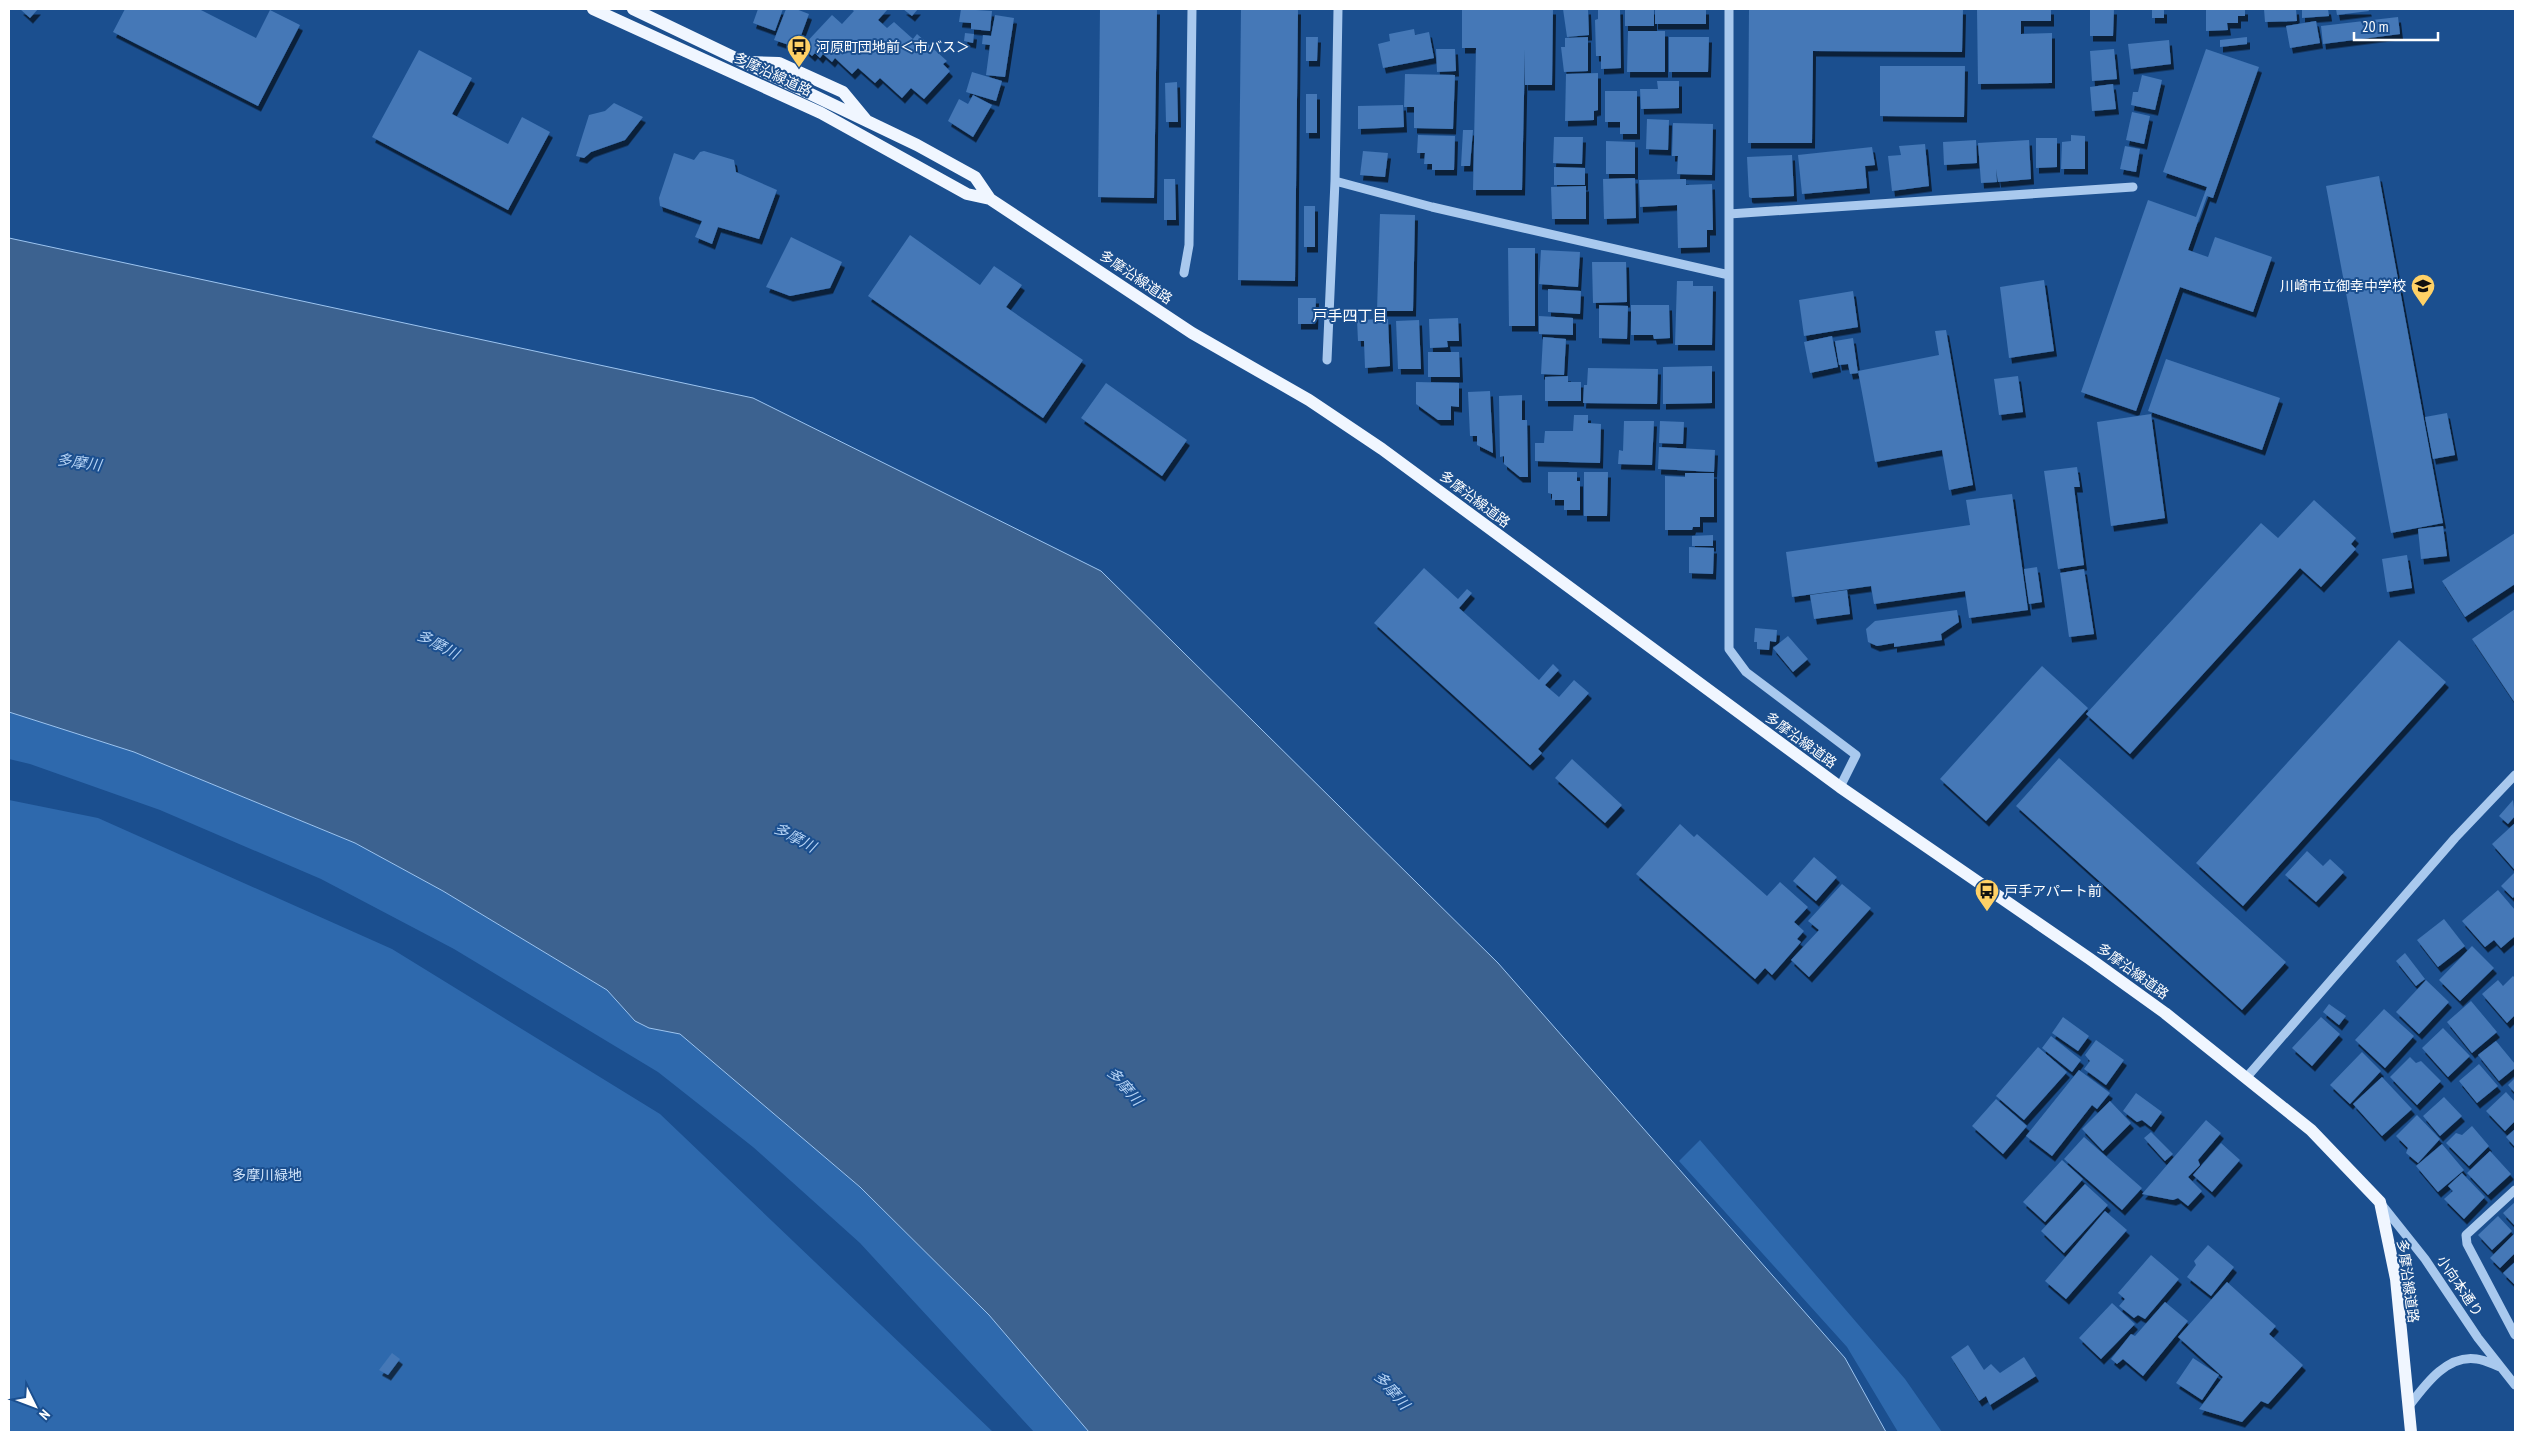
<svg xmlns="http://www.w3.org/2000/svg" width="2524" height="1441" font-family="'PT Sans Narrow','Noto Sans JP',sans-serif">
	<style>
		.green { fill: #2e69ad }
		.water { fill: #3c6290; stroke: #9cc4f0 }
		.building { fill: #4478b7; filter: url(#shadow) }
		.lines { fill: none; stroke-linecap: round; stroke-linejoin: round }
		.minor { stroke: #a9c9ee; stroke-width: 9 }
		.major { stroke: #f0f6ff; stroke-width: 12 }
		.labels { text-anchor: middle; dominant-baseline: central; stroke-width: 4; stroke-linejoin: round; paint-order: stroke }
		.poi-label { font-size: 14px; fill: #fff; stroke: #1b4f8f; text-anchor: start }
		.street-label { font-size: 14px; fill: #fff; stroke: #1b4f8f }
		.park-label { font-size: 14px; fill: #cfe3fa; stroke: #1b4f8f }
		.neighbourhood-label { font-size: 15px; fill: #fff; stroke: #1b4f8f }
		.water-label { font-size: 15px; font-style: italic; fill: #b5d3f5; stroke: #1b4f8f }
	</style>
	<defs>
		<filter id="shadow"><feDropShadow dx="3" dy="5.5" stdDeviation="0" flood-color="#0009"/></filter>
	</defs>
	<rect width="100%" height="100%" fill="#1b4f8f"/>
	<path class="green" d="M9,712L134,752L355,843L443,891L607,990L635,1021L649,1028L680,1033L860,1187L989,1315L1089,1432H1034L860,1243L753,1147L658,1072L454,949L321,879L160,810L30,764L9,759Z
		M9,800L98,818L392,949L660,1114L993,1432H9Z
		M1700,1140L1905,1379L1942,1432H1898L1847,1347L1679,1161Z"/>
	<path class="water" d="M9,238L753,398L1101,571L1498,963L1845,1358L1886,1432H1089L989,1315L860,1187L680,1034L649,1028L635,1021L607,990L443,891L355,843L134,752L9,712Z"/>
	<path class="building" d="M20,9H38L30,18Z
		M125,9H199L256,38L270,10L300,25L258,106L113,32Z
		M758,9H783L775,31L753,23Z
		M786,9H796L809,14L799,41L791,40L789,45L774,40Z
		M851,9H888L878,20L887,28L894,22L913,39L917,34L947,61L943,64L950,71L924,99L911,88L902,98L880,78L875,83L858,68L852,74L835,58L832,62L823,54L820,58L815,53L812,56L802,47L832,15L842,24L854,11Z
		M903,9H918L912,16Z
		M961,9L992,11L990,31L971,29V23L959,22Z
		M1100,9H1157L1154,198L1098,197Z
		M1241,9H1298L1295,281L1238,280Z
		M1462,9H1553L1552,85H1525V49L1522,190H1473L1476,48H1462Z
		M1563,9H1588L1589,35L1567,37Z
		M1598,9H1620L1621,68L1601,69V56H1596L1595,20L1598,19Z
		M1625,9H1654V26H1625Z
		M1655,9H1706V24H1655Z
		M1749,9H1963L1962,52L1813,51L1812,143H1748Z
		M1977,9H2051V21H2021V34L2052,33V83L1978,84Z
		M2090,9H2114L2113,36H2090Z
		M2152,9H2164V18H2152Z
		M2206,9H2245V16H2238V23H2227L2228,30L2206,31Z
		M2264,9H2296L2297,21L2265,22Z
		M2302,9H2328L2329,16L2302,18Z
		M2336,9H2368L2369,11L2337,15Z
		M995,15L1014,18L1005,77L986,75L990,45L982,44L983,35L991,36Z
		M2398,17L2400,34L2323,44L2321,26Z
		M2316,21L2320,43L2290,48L2286,26Z
		M1414,29L1415,35L1429,32L1434,58L1383,68L1378,44L1390,41L1389,34Z
		M1628,31H1665V72H1627Z
		M965,33L974,34L973,43L964,41Z
		M1306,37H1318L1317,61H1306Z
		M1588,37V71L1564,72L1561,47H1565V38Z
		M1669,37H1709L1708,72H1669Z
		M2247,37V44L2220,47V40Z
		M2169,40L2171,64L2131,69L2128,44Z
		M1436,49H1455L1456,71L1437,72Z
		M2114,49L2117,79L2092,81L2090,51Z
		M2206,49L2259,67L2213,198L2207,196L2188,250L2208,257L2215,237L2272,257L2253,312L2180,287L2136,411L2081,392L2148,200L2196,217L2207,187L2163,172Z
		M419,50L472,78L452,114L508,144L522,117L550,132L508,210L372,137Z
		M1880,66H1965L1964,117L1880,116Z
		M972,72L1002,81L996,101L966,92Z
		M1598,73V110L1594,111V120L1565,121L1566,74Z
		M1405,74L1455,75L1453,129L1414,128V107H1404Z
		M2142,75L2162,80L2155,110L2131,105L2133,92H2138Z
		M1657,81H1679V108L1641,109L1640,89H1658Z
		M1177,82L1178,122H1166L1165,83Z
		M2113,84L2116,109L2092,111L2090,87Z
		M1605,91H1637V134H1620V122H1605Z
		M1306,94H1317V133H1306Z
		M973,95L992,105L973,137L948,121L959,99L968,104Z
		M614,103L643,117L625,140L591,152L584,158L576,156L589,115L605,111Z
		M1403,105L1404,127L1358,129V106Z
		M2132,112L2150,116L2144,144L2126,140Z
		M1647,119L1669,120L1668,150L1646,149Z
		M1673,123L1713,124L1712,175L1677,174L1678,156H1672Z
		M1463,130H1473L1470,166H1461Z
		M1418,135L1455,136L1454,170H1432V164H1424L1425,153H1417Z
		M2071,135L2085,136V169H2061L2062,142L2071,141Z
		M1554,137H1583L1582,164L1553,163Z
		M2036,138H2057V167L2036,168Z
		M1976,140L1977,163L1944,165L1943,142Z
		M2029,140L2031,179L1998,182L1996,169L1997,182L1981,183L1978,143Z
		M1606,141L1635,142V174H1606Z
		M1925,144L1929,186L1892,191L1888,156L1901,155L1899,146Z
		M2125,146L2140,149L2136,172L2120,169Z
		M1872,147L1875,165L1865,166L1867,188L1802,194L1798,155Z
		M704,151L734,160L736,172L777,190L759,239L718,227L712,244L695,237L702,221L660,206L659,198L674,153L694,160L700,152Z
		M1363,151L1388,153L1385,177L1360,175Z
		M1792,155L1794,196L1751,198L1749,197L1747,157Z
		M1554,167L1585,168V185H1554Z
		M2379,176L2443,523L2391,533L2326,186Z
		M1635,178L1636,218L1604,219L1603,179Z
		M1164,179H1175L1176,220H1164Z
		M1686,179V185L1712,184L1713,230H1707V247L1678,248L1677,205L1640,207L1639,180Z
		M1586,186V219H1552L1551,187Z
		M1304,206H1315V247H1304Z
		M1380,214L1415,215L1413,311H1377Z
		M910,235L980,285L994,266L1022,285L1006,307L1083,360L1043,418L868,296Z
		M791,237L842,262L830,288L790,296L766,287Z
		M1508,248H1535V326H1509Z
		M1541,250L1580,252L1578,287L1539,284Z
		M1592,262H1626L1627,302L1593,303Z
		M2044,280L2054,351L2009,358L2000,287Z
		M1677,281H1693V286H1713L1712,345H1675Z
		M1548,289L1581,291L1580,314L1548,312Z
		M1853,291L1858,327L1804,336L1799,300Z
		M1298,298H1316L1315,324H1298Z
		M1599,305L1628,306L1627,339L1599,338Z
		M1631,305H1669L1670,338L1654,339L1653,335H1631Z
		M1539,316L1573,318V335L1539,334Z
		M1458,318L1459,341H1447L1448,347L1430,348L1429,319Z
		M1388,319L1390,366L1365,368L1364,341H1358L1357,320Z
		M1419,320L1421,369H1398L1396,321Z
		M1946,330L1973,485L1949,490L1942,450L1875,462L1858,371L1939,355L1935,331Z
		M1832,336L1838,367L1810,373L1804,342Z
		M1543,337L1566,339L1564,375L1541,374Z
		M1853,338L1858,373L1850,374L1848,364L1839,365L1835,341Z
		M1428,352H1459L1460,377H1428Z
		M2166,359L2280,398L2262,450L2148,411Z
		M1712,366V403L1663,404V367Z
		M1588,368L1658,369L1657,404L1583,403L1584,385H1587Z
		M1568,376V382H1581V401H1545V377Z
		M2018,376L2023,412L1999,415L1994,379Z
		M1416,382L1459,383V407L1451,406V420H1438L1416,404Z
		M1106,383L1187,440L1162,476L1081,418Z
		M1490,391L1493,453L1477,445V436H1470L1468,392Z
		M1522,395V420H1527L1528,477H1520L1504,464V456L1500,457L1499,396Z
		M2447,413L2455,455L2433,459L2425,417Z
		M2151,414L2165,518L2111,526L2097,422Z
		M1574,415H1588V423L1601,424L1600,463L1535,461V443H1544L1545,431H1573Z
		M1624,421H1654L1652,465L1618,464L1619,450L1623,451Z
		M1660,421L1684,422L1683,444L1659,443Z
		M1659,447L1715,450L1714,472L1658,469Z
		M2077,467L2080,487H2074L2084,565L2058,569L2044,471Z
		M1548,472H1577V481H1580V510H1564V500H1552V494L1548,493Z
		M1584,472H1608L1607,516H1584Z
		M1685,473H1714V517H1700V527H1693L1692,530H1665V476L1685,477Z
		M2012,494L2028,610L1969,618L1965,591L1874,604L1871,586L1792,597L1786,552L1970,525L1966,500Z
		M2314,500L2356,538L2351,544L2356,549L2321,587L2300,568L2130,754L2086,714L2261,523L2278,538Z
		M2443,526L2447,556L2421,559L2418,529Z
		M2515,533V584L2465,617L2442,581Z
		M1713,535V546H1692V536Z
		M1689,547L1714,548L1713,574L1689,573Z
		M2407,555L2412,588L2387,592L2382,559Z
		M2037,567L2042,602L2029,604L2024,569Z
		M1424,568L1458,599L1467,589L1472,593L1459,608L1539,680L1553,664L1559,670L1545,685L1559,697L1574,680L1589,693L1538,749L1542,753L1530,765L1374,623Z
		M2084,569L2094,634L2069,637L2060,573Z
		M1847,590L1850,614L1814,619L1810,595Z
		M2515,609V703L2472,639Z
		M1957,610L1959,622L1941,634L1942,640L1894,647V643L1877,646L1868,642L1866,629L1875,621Z
		M1755,628L1777,630L1776,642L1770,641L1769,650L1757,649V642H1754Z
		M1788,636L1808,659L1793,672L1773,648Z
		M2399,640L2446,682L2243,906L2196,863Z
		M2042,666L2088,708L1986,821L1940,779Z
		M2059,758L2286,962L2242,1010L2016,806Z
		M1572,759L1622,805L1605,823L1555,778Z
		M2513,800L2515,816L2508,824L2499,816Z
		M2515,823V867L2514,869L2492,844Z
		M1680,824L1694,837L1697,834L1767,896L1780,882L1808,907L1794,922L1804,931L1797,939L1801,942L1772,975L1765,968L1755,979L1636,874Z
		M2307,851L2323,866L2330,859L2344,872L2316,902L2285,875Z
		M1814,857L1837,877L1816,901L1793,881Z
		M2515,872V895L2513,898L2501,886Z
		M1842,884L1871,908L1809,977L1791,960L1819,930L1808,921Z
		M2498,890L2515,910V936L2501,948L2494,940L2485,947L2462,921Z
		M2444,919L2465,946L2438,967L2417,940Z
		M2472,946L2494,968L2460,1001L2439,980Z
		M2405,953L2425,979L2416,986L2396,961Z
		M2513,976L2515,978V1015L2507,1023L2482,994L2498,980L2503,986Z
		M2426,980L2449,1002L2419,1034L2396,1012Z
		M2471,1001L2497,1032L2472,1053L2447,1022Z
		M2329,1004L2346,1016L2339,1025L2323,1012Z
		M2384,1009L2414,1036L2385,1068L2355,1040Z
		M2063,1017L2089,1036L2078,1051L2052,1033Z
		M2321,1017L2340,1034L2312,1066L2292,1048Z
		M2443,1028L2470,1056L2448,1077L2422,1048Z
		M2051,1036L2081,1060L2072,1072L2042,1048Z
		M2096,1040L2124,1060L2106,1085L2084,1069L2090,1061L2085,1055Z
		M2496,1041L2515,1064V1068L2499,1081L2478,1055Z
		M2038,1047L2067,1072L2024,1120L1996,1096Z
		M2362,1052L2381,1071L2350,1104L2330,1085Z
		M2410,1057L2416,1063L2421,1061L2441,1081L2417,1105L2390,1077Z
		M2479,1064L2498,1086L2477,1103L2459,1081Z
		M2079,1070L2110,1093L2097,1109L2092,1105L2052,1156L2026,1136Z
		M2382,1077L2412,1109L2382,1136L2353,1104Z
		M2515,1078V1093L2508,1085Z
		M2506,1092L2515,1102V1121L2505,1131L2486,1111Z
		M2136,1093L2162,1112L2151,1127L2142,1120L2137,1122L2123,1111Z
		M2444,1097L2462,1116L2440,1136L2423,1116Z
		M1996,1099L2027,1126L2003,1154L1972,1126Z
		M2110,1101L2131,1123L2103,1151L2082,1129Z
		M2417,1115L2440,1139L2418,1163L2406,1153L2408,1148L2396,1136Z
		M2206,1120L2221,1133L2198,1160L2200,1165L2188,1177L2202,1191L2188,1206L2178,1198L2173,1200L2142,1194Z
		M2472,1126L2489,1146L2469,1166L2446,1143L2456,1133L2462,1135Z
		M2515,1129V1147L2506,1137Z
		M2151,1132L2173,1154L2165,1161L2144,1138Z
		M2084,1137L2142,1188L2122,1210L2064,1159Z
		M2221,1143L2240,1160L2212,1192L2193,1175Z
		M2442,1144L2464,1170L2438,1192L2416,1166Z
		M2490,1151L2511,1174L2488,1195L2467,1173Z
		M2062,1160L2083,1179L2045,1222L2023,1202Z
		M2462,1173L2485,1197L2464,1219L2444,1199L2453,1191L2448,1186Z
		M2085,1184L2108,1205L2064,1253L2041,1231Z
		M2515,1202V1226L2503,1213Z
		M2105,1211L2127,1230L2066,1299L2045,1281Z
		M2498,1216L2512,1231L2492,1250L2478,1235Z
		M2514,1234L2515,1253L2500,1268L2490,1258Z
		M2208,1245L2234,1267L2211,1296L2187,1277L2196,1265L2194,1261Z
		M2151,1255L2179,1279L2145,1319L2138,1315L2134,1318L2119,1306L2125,1299L2118,1293Z
		M2515,1262V1282L2514,1284L2503,1273Z
		M2227,1282L2276,1326L2269,1334L2303,1365L2268,1404L2261,1401L2242,1422L2199,1409L2223,1377L2178,1337Z
		M2165,1302L2188,1321L2143,1376L2123,1359L2117,1364L2111,1359L2131,1334L2135,1336Z
		M2112,1303L2135,1324L2101,1359L2079,1338Z
		M1968,1345L1984,1370L1991,1364L2000,1373L2024,1357L2036,1376L1990,1405L1986,1396L1979,1401L1951,1357Z
		M392,1353L400,1359L388,1375L379,1370Z
		M2193,1358L2219,1375L2202,1400L2176,1383Z"/>
	<g class="lines">
		<path class="minor" d="M1729,9V649L1746,672L1856,755L1840,787
			M1335,181L1432,207L1729,275
			M1729,214L2133,187
			M1184,273L1189,245L1192,9
			M1327,360L1335,181L1338,9
			M2246,1078L2455,838L2515,775
			M2515,1190L2466,1235L2467,1244L2515,1335
			M2382,1205L2425,1259L2478,1338L2515,1385
			M2409,1406C2425,1385 2447,1354 2477,1359C2485,1360 2492,1364 2500,1367"/>
		<path class="major" d="M593,9L821,113L967,194L990,199L1192,333L1309,400L1382,449L1840,787L2090,959L2165,1013L2311,1130L2380,1202L2396,1279L2411,1432
			M633,9L917,145L975,177L990,199
			M747,62L779,63L843,92L867,121"/>
	</g>
	<defs>
		<symbol id="bus-pin" viewBox="-11 -11 22 30"><path d="M0 17L-7.5 6A9.5 9.5 0 1 1 7.5 6Z" fill="#ffd166" stroke="#1b4f8f"/><path d="M-5-6H5V4H4V6H2V4H-2V6H-4V4H-5ZM-3.5-4V0h7V-4ZM-3.5 1.2v1.5H-2V1.2ZM2 1.2v1.5H3.5V1.2Z" fill="#111"/></symbol>
		<symbol id="school-pin" viewBox="-11 -11 22 30"><path d="M0 17L-7.5 6A9.5 9.5 0 1 1 7.5 6Z" fill="#ffd166" stroke="#1b4f8f"/><path d="M0-5L7-2L0 1L-7-2ZM-4 1L0 2.5L4 1V4Q0 6-4 4Z" fill="#111"/></symbol>
	</defs>
	<g fill-rule="evenodd">
		<use href="#bus-pin" x="785" y="33" width="28" height="38"/>
		<use href="#school-pin" x="2409" y="272" width="28" height="38"/>
		<use href="#bus-pin" x="1973" y="877" width="28" height="38"/>
	</g>
	<g class="labels">
		<g class="poi-label">
			<text x="816" y="47">河原町団地前＜市バス＞</text>
			<text x="2406" y="286" text-anchor="end">川崎市立御幸中学校</text>
			<text x="2004" y="891">戸手アパート前</text>
		</g>
		<g class="street-label">
			<text transform="translate(773 74) rotate(25)">多摩沿線道路</text>
			<text transform="translate(1136 277) rotate(34)">多摩沿線道路</text>
			<text transform="translate(1475 499) rotate(37)">多摩沿線道路</text>
			<text transform="translate(1801 740) rotate(36)">多摩沿線道路</text>
			<text transform="translate(2133 971) rotate(36)">多摩沿線道路</text>
			<text transform="translate(2408 1281) rotate(82)">多摩沿線道路</text>
			<text transform="translate(2460 1286) rotate(56)">小向本通り</text>
		</g>
		<g class="park-label">
			<text x="267" y="1175">多摩川緑地</text>
		</g>
		<g class="neighbourhood-label">
			<text x="1350" y="315">戸手四丁目</text>
		</g>
		<g class="water-label">
			<text transform="translate(79 462) rotate(8)">多摩川</text>
			<text transform="translate(438 644) rotate(28)">多摩川</text>
			<text transform="translate(795 837) rotate(28)">多摩川</text>
			<text transform="translate(1125 1086) rotate(49)">多摩川</text>
			<text transform="translate(1392 1390) rotate(49)">多摩川</text>
		</g>
	</g>
	<rect width="2524" height="1441" fill="none" stroke="#ffffff" stroke-width="20"/>
	<g transform="translate(35 1406) rotate(132)" stroke="#1b4f8f" stroke-width="4" paint-order="stroke">
	<path d="M0-4L9 19L0 12L-9 19Z" fill="#ffffff"/>
	<text y="-8" font-size="14" font-weight="bold" text-anchor="middle" fill="#ffffff">N</text>
	</g>
	<path d="M2354 32v8h84v-8" fill="none" stroke="#ffffff" stroke-width="2.5"/>
	<text x="2362" y="32" font-size="15" fill="#ffffff" stroke="#1b4f8f" stroke-width="4" paint-order="stroke">20 m</text>
</svg>
